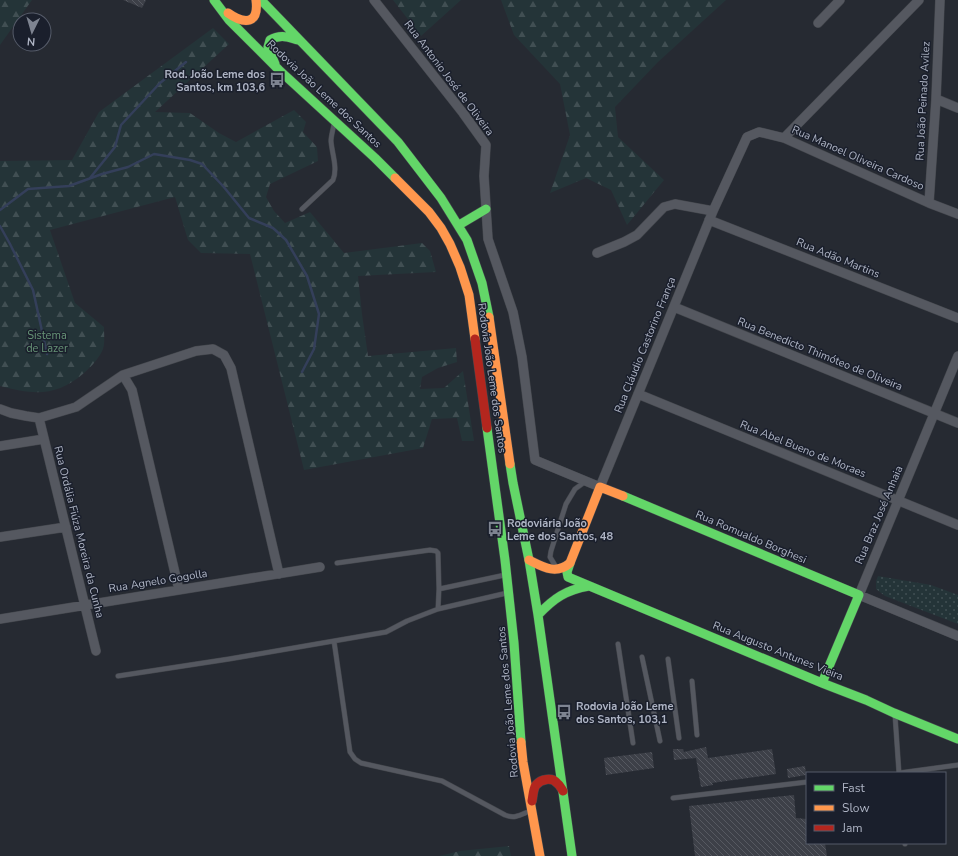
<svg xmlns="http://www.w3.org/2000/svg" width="958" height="856" font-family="'Nunito Sans',sans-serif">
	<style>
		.forest { fill: url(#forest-firs) }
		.park { fill: url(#park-dots) }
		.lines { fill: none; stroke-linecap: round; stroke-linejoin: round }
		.stream { stroke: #343f5a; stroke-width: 2.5 }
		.building { fill: url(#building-back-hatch) }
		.lane-casing { stroke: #43464c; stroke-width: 5.5 }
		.street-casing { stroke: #43464c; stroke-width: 10 }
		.fast-casing { stroke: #43464c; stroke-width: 10 }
		.slow-casing { stroke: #43464c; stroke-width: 10 }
		.jam-casing { stroke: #43464c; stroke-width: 10 }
		.lane { stroke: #555860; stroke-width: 4.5 }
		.street { stroke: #555860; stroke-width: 9 }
		.fast { stroke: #63d668; stroke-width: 9 }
		.slow { stroke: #ff974d; stroke-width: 9 }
		.jam { stroke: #b3261e; stroke-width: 9 }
		.labels { text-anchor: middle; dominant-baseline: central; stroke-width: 3; stroke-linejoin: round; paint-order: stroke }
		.poi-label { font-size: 11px; font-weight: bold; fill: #aeb4c4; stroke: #1a1f2c; text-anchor: start }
		.street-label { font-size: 11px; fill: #aeb4c4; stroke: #1a1f2c }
		.park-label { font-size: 11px; fill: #679476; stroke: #1a1f2c }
	</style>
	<defs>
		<pattern id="forest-firs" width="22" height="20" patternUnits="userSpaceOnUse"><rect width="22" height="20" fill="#243438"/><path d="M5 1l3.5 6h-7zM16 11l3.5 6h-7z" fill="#414f53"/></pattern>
		<pattern id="park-dots" width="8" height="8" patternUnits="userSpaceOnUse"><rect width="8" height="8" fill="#243438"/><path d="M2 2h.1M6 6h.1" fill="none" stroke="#414f53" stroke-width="1.8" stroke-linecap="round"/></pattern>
		<pattern id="building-back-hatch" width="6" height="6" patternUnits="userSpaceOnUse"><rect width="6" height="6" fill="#3d4048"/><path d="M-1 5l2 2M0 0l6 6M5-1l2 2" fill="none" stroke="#565961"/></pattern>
	</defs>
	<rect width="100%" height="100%" fill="#262a32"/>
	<path class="forest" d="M0,0H32L0,45Z
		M393,0H461L421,36Z
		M501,0H726L658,62L615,107L618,137L664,180L627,225L611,190L586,178L550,193L570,135L560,84L514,35Z
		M213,28L229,44L155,112L190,113L219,133L236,142L294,110L306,122L303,132L317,147L318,161L270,184L266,197L274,211L285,223L310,212L344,253L422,243L430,251L436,272L358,276L362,314L368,356L456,348L457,362L438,368L422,377L420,389L444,388L463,371L474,441H462L457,418L432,419L423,448L304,470L250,254L201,253L188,240L175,197L50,230L75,303L104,327C104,333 105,343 103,349C100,357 91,367 84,373C56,397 34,395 0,386V161L72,160L99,112Z
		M509,846L511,856H439L460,851Z"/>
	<path class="park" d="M878,576L931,585L958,595V624L885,596L876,589V581Z"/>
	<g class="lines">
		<path class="stream" d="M90,178L115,147L121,125L160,83L186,62
			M0,210L28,189L69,186L102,174L128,167L154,154L190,160L202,164L223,186L249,218L273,228L286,240L307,276L319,314L314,349L302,372
			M0,226L10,244L33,290L47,354"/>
	</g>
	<path class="building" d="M123,0H146L142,8Z
		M706,747L708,758L772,749L776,774L712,783L713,785L701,787L696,758L674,760L673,749H683L684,752Z
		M652,752L654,768L606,775L604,758Z
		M805,766L806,775L788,778L787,769Z
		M794,795L796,818L807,819V843H825L827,856H695L689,806Z"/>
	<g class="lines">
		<defs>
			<path id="lane" d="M302,209L333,180C338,168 332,154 331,141C331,136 333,130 334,124
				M337,563L430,550L436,551L438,553L439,589L505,575
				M556,567L550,557L551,551L566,504L575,489L586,481
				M438,609L439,589
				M334,641L350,752L355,759L361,763L442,781L505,815C515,819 520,815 530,811
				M618,644L633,743
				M642,657L660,741
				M668,659L679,738
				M118,676L229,659L386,632L407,621L438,609L507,593
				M692,681L697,735
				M895,715L899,773
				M899,773L958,765
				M673,798L807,782
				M905,843V844"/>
			<path id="street" d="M374,0L463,113L486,145L484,176L488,239L513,312L522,357L535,460L600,487L713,211L747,137L759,132L784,138L929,203L958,214
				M818,23L840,0
				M936,99L958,108
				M784,138L919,0
				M929,203L936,99L940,0
				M709,220L958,318
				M597,253L624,242L637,235L664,207L675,204L713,211
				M674,307L958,423
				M958,356L859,595L958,636
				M123,375L132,390L179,590
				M638,394L958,525
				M0,409L11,413L26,416L39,418L76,407L123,375L196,351L213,349L224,355L231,368L279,574
				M39,418L96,651
				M0,446L44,439
				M0,537L66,527
				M0,619L320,567"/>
			<path id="fast" d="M214,0L229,20L279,70L375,158L395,178
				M261,0L398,142L441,198L467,240L482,283L489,317
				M275,64L268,47L270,40C281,34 287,37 298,40
				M459,225L486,209
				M487,428L505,560L514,643L521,742
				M510,464L513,483L529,560L538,615L572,856
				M623,496L859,595L822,683
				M570,563L567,572L568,577L822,683L866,700L894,713L958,739
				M538,615C554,598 566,590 589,586"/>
			<path id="slow" d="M228,13C245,25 259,24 256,0
				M395,178L429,212L441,228L450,244L460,267L469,295L475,339
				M489,317L510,464
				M529,560C543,567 556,575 570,563L600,487L623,496
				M521,742L523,762L540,856"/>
			<path id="jam" d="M475,339L487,428
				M532,801C533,796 533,789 536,785C541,779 552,777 557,783C560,785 561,788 563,791"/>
		</defs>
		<use href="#lane" class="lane-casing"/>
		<use href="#street" class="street-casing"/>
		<use href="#fast" class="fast-casing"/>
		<use href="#slow" class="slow-casing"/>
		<use href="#jam" class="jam-casing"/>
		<use href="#lane" class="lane"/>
		<use href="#street" class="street"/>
		<use href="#fast" class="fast"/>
		<use href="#slow" class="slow"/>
		<use href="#jam" class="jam"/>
	</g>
	<defs>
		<symbol id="bus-bare" viewBox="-9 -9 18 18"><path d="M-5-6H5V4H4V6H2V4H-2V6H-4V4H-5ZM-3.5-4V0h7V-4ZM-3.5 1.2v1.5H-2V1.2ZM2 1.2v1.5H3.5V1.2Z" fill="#7e8491" stroke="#1a1f2c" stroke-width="2.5" paint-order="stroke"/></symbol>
	</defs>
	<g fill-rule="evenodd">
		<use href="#bus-bare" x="266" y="69" width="22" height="22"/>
		<use href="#bus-bare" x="484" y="518" width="22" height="22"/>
		<use href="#bus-bare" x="553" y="701" width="22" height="22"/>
	</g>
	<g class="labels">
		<g class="poi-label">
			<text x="265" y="74" text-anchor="end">Rod. João Leme dos<tspan x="265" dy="13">Santos, km 103,6</tspan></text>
			<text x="507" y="523">Rodoviária João<tspan x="507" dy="13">Leme dos Santos, 48</tspan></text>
			<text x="576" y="706">Rodovia João Leme<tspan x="576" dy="13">dos Santos, 103,1</tspan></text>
		</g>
		<g class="street-label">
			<text transform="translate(449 78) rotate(53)">Rua Antonio José de Oliveira</text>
			<text transform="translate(324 94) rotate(43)">Rodovia João Leme dos Santos</text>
			<text transform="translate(923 101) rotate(-87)">Rua João Peinado Avilez</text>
			<text transform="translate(858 158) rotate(24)">Rua Manoel Oliveira Cardoso</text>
			<text transform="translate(838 258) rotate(22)">Rua Adão Martins</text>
			<text transform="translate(645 345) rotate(-68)">Rua Cláudio Castorino França</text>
			<text transform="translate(820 354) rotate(22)">Rua Benedicto Thimóteo de Oliveira</text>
			<text transform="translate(492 378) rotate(82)">Rodovia João Leme dos Santos</text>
			<text transform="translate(803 449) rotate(22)">Rua Abel Bueno de Moraes</text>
			<text transform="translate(879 515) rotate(-67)">Rua Braz José Anhaia</text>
			<text transform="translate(79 532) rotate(76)">Rua Ordália Fiúza Moreira da Cunha</text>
			<text transform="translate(751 537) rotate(23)">Rua Romualdo Borghesi</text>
			<text transform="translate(158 581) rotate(-9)">Rua Agnelo Gogolla</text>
			<text transform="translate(778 651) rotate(22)">Rua Augusto Antunes Vieira</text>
			<text transform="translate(508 702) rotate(-95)">Rodovia João Leme dos Santos</text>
		</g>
		<g class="park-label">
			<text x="47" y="335">Sistema<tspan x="47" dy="13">de Lazer</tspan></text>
		</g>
	</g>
	<rect x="806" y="772" width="140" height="72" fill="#1a1f2c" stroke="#555b69"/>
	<rect x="814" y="785" width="20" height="6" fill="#63d668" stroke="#555b69"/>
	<text x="842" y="792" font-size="12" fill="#aeb4c4">Fast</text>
	<rect x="814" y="805" width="20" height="6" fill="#ff974d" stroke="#555b69"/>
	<text x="842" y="812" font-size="12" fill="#aeb4c4">Slow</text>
	<rect x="814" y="825" width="20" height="6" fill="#b3261e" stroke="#555b69"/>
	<text x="842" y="832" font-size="12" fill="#aeb4c4">Jam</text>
	<g transform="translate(32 32) rotate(185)"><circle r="19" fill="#1a1f2c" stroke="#555b69"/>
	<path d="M0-3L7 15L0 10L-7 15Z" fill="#7e8491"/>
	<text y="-6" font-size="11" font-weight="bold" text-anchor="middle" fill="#aeb4c4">N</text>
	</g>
</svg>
